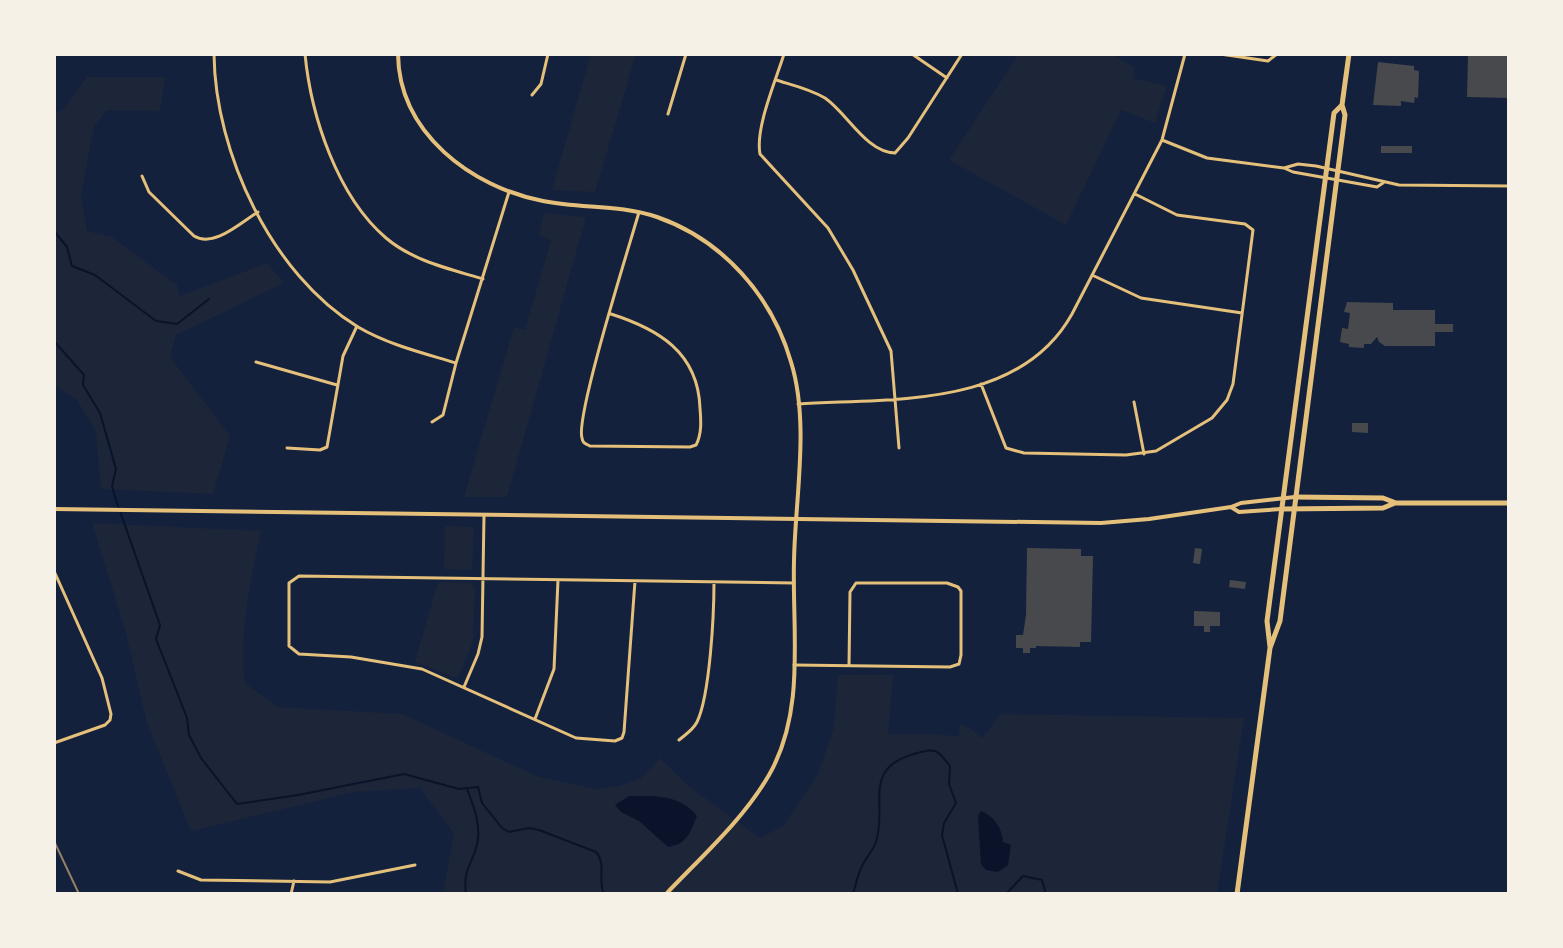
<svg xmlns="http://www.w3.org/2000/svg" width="1563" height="948" font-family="'Work Sans',sans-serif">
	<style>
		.green { fill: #1d2539 }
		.water { fill: #0b132b }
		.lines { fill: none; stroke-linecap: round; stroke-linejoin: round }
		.stream { stroke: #0b132b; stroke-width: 2 }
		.building { fill: #48494c }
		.minor { stroke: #e5c07b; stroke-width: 3 }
		.tertiary { stroke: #e5c07b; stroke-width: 4 }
		.secondary { stroke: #e5c07b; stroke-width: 5 }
		.primary { stroke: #e5c07b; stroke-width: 5 }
		.rail { stroke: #918062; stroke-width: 2 }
	</style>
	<rect width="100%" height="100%" fill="#14213d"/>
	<path class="green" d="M591,54H636L595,192L552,190Z
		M1019,54H1112L1135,68L1133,78L1167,86L1155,123L1121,110L1066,225L949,160Z
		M87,77H165L160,111L107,110L94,126L81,196L87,231L112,237L177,285L180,296L267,263L284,283L176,335L170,357L230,436L213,494L101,489L96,431L77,400L54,385V113L63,110Z
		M544,213L586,217L507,497H464L514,327L525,330L551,240L539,235Z
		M92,523L261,531C251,575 238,640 245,683L278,707L402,714L539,777L596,789L619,786L640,779L660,758L687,785L760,838L783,826L818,774L834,727L838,675H893L888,734C907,735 943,733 959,737L960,724L970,728L982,738L1001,714L1244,718L1217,894H443L454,833L420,788L354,792L191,831L147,723L126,633Z
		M445,526L474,527L472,570L444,569Z
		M438,582L472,583L475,588L473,641L460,674L456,678L415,662Z"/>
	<path class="water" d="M629,796C656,796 679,794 697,816C690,832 688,844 668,847L639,821L621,812L615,805Z
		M981,811C994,816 1002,828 1003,842L1011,845L1008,865L998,872L986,870L981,864L978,816Z"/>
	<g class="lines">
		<path class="stream" d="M54,231L67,247L72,266L95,275L156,321L177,324L209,299
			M54,341L84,375L83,385L100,413L116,469L112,486L116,500L160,625L156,639L187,718L189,735L201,758L237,804L298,795L404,774L459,789L478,787L482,803L502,828L509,832L529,828L539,830L596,852C607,865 597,880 604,894
			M466,894C462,867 475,862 478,839C480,821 473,805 467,789
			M853,894C856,884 858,873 863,864C867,856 873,851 876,842C888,805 861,769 914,754C936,748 936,748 950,766L949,784L956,803L944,823L942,835L958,894
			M1006,894L1023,876L1042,880L1046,894"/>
	</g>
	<path class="building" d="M1468,54H1509V98L1467,97Z
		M1378,62L1414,66V70L1419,71L1418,98L1415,97L1414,103L1401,101V106L1373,105Z
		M1381,146H1412V153H1381Z
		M1347,302L1393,303V310H1435V324H1453V332H1435V346H1385L1379,342L1377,337L1371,344H1364V348L1349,347V344L1340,342L1342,328L1348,329L1350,313L1344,312Z
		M1352,423H1368V433L1352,432Z
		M1027,548L1081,549V556H1093L1091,642H1080V647L1036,646V648H1030V653H1023V648H1016V635H1023L1026,615Z
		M1195,548L1202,549L1200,564L1193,563Z
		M1230,580L1246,582L1245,589L1229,587Z
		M1194,611L1220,612V626H1210V632H1204V626H1194Z"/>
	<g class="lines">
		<path class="minor" d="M214,54C215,153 272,275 358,327C389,345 423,353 456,363
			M305,54C311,116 337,196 386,238C413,261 450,269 483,279
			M784,54C776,80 755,128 760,154L828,228L853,270L891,351L899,448
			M912,54L947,78
			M1220,54L1268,61L1277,54
			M776,80C792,85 810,89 825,98C847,113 866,152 895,153L908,138L962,54
			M532,95L541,84L548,54
			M668,114L686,54
			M1162,140L1207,158L1284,168L1293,172L1377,187L1383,183
			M1284,168L1298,164L1316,166L1399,185L1509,186
			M142,176L149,192L194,236C214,248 240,223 258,212
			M1092,275L1141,298L1242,313
			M611,314C658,329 698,352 700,408C701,420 702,434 696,445L690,447L590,446C585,443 583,444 582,438C575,417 630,244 639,212
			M256,362L337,385
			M981,384L1006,448L1024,453L1126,455L1156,451L1212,418L1227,400L1233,384L1253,230L1245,224L1177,215L1135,194
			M1134,402L1144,454
			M798,404C892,398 1019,409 1072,314L1162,140L1185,54
			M432,422L443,415L456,363L509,192
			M287,448L320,450L327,447L343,356L357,326
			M54,571L102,678L111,714L110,720L105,725L54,743
			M635,581L624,732L622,738L615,741L576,738L422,669L351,657L299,654L289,646V583L299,576L794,583
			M794,665L950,667L959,664L961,655V591L958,587L947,583H856L850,592L849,666
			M464,687L478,654L482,637L484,515
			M535,719L554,669L558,580
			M679,740C686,734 693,730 697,722C710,695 714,614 714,582
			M178,871L201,880L330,882L415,865
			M291,894L294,881"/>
		<path class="tertiary" d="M398,54C399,133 471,187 543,201C581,209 619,204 657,217C723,240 772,296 791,362C810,423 795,499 794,561C792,632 806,711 769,775C743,820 701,857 666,894
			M1231,507L1239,512L1281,509
			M54,509L1101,523L1149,519L1231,507L1241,503L1295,497"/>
		<path class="secondary" d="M1295,497L1383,498L1396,503H1509
			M1281,509L1383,508L1395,503"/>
		<path class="primary" d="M1270,647L1267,621L1334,113L1342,105
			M1237,894L1270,648L1280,621L1345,115L1342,105L1349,54"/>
		<path class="rail" d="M54,841L79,894"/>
	</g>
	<rect width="1563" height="948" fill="none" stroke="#f6f1e7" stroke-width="112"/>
</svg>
